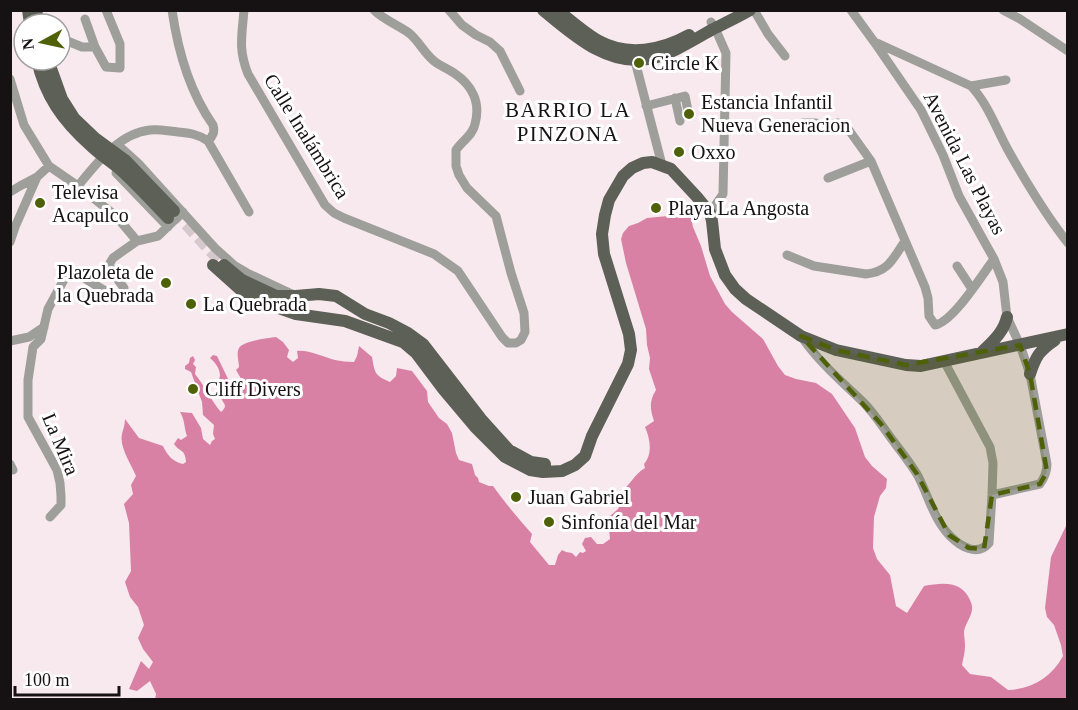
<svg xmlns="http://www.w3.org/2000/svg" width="1078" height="710" font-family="'Times New Roman',serif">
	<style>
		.water { fill: #d881a4 }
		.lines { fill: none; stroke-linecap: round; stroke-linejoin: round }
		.major-tunnel { stroke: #d6c9cd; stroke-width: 12; stroke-dasharray: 12 6; stroke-linecap: butt }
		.minor { stroke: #9e9f9a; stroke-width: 9 }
		.major { stroke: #5d6056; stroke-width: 12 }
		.marked { fill: #4f6108; fill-opacity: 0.2; stroke: #4f6108; stroke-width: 4.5; stroke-dasharray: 12 8; stroke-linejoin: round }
		.poi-dot { fill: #4f6108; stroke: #fff; stroke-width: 2 }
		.labels { text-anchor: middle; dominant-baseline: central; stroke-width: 6; stroke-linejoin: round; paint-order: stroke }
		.poi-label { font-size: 20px; fill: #161113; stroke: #fff; text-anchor: start }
		.street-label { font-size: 20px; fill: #161113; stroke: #fff }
		.neighbourhood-label { font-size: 21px; letter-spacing: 1.5px; fill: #161113; stroke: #fff }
	</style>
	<rect width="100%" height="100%" fill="#f8e9ee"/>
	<path class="water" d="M686,210L691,217L693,227L701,246L710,276L725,304L732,312L763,339L778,366L785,375L796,379L816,383L832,394L855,428L865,457L872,466L887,479L886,488L880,496L874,517L873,548L877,559L890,575L896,606L907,613L924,586C942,583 961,580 970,600C972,604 973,609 971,614C969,620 965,625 964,632C964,636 965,641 965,646C965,653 963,659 962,665L970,674L991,677L1008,690C1032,689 1051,678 1063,656L1061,645L1054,625L1047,617L1045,608L1051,557L1067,524V699L155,700L156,694L150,681L137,691L129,689L141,661L149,669L153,662L143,649L138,638L144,625L138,607L130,597L125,582L131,571L129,523L124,504L133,494L131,485L136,476C131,464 119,447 122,434C123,429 125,425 125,419L139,438L163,446C167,455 173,462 183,464L186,462C185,448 180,453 174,444L178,438L181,440L187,436C184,428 185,420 180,412L192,413L201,428L203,439L210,445L212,441L215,439L213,434L214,425L203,415L202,402L191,372L185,369V366L189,363L190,358L193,356L195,360L193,364L196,367L195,374C205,386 211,401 221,412C229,405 223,404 220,396C218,392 219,388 217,383C224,374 217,364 210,358L213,355L217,356L230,383L239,389L243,382L236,370L239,367C239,361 236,354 239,348C243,341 268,338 276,337L283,342L289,350L287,357L293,362L298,358L297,351C306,349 325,357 335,360C341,361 347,362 354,362L357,356L359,346L372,357C375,373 374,375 390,382L396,376L397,368L412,371L427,391L428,402L439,418L447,424L452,433L456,453L459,460L472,464L475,475L478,478L479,482L489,486H493C505,503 518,518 532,534L530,542L549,565H555L558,555L562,550L566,552L572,553L576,557L580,552L583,553L586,551L582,544L585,538L591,537L597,544H603L610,539L609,529L604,526L603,522L618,509L622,500L619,494C630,486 633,475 645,468L644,464C653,454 650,438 645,427L654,421C650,409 649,401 656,390L649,369L650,358L647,345L646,329L626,263L621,239L623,233L629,226L638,223L647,218L668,216Z"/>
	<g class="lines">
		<path class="major-tunnel" d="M174,211L219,260"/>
		<path class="minor" d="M172,10C178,52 189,91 213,125C215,132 213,136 208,141
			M244,10C242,36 238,49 248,74L325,205L334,213L344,218L434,254L458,271L502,337L508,343H516L521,340L525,332L524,313L511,273L496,216L467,188L459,175L456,166V150C462,141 473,135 475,124C481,102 472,85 454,73C447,68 440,66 434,61C424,53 419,41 409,33C398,25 384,20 374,10
			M449,10L462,25L476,35L490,42L500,51L520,91
			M754,10L768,34L785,56
			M851,10L875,43L921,110L943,155L959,196L994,259L1003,282L1007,317L1020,345L1030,374L1047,464C1047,472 1045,477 1040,484L992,495
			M1003,10L1020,19L1068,51
			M60,38L82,47H95L85,19
			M877,43L971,86C988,104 996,128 1008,150C1026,182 1045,214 1068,243
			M95,47L106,67L120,68V44L106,10
			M635,61L662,165
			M10,79L24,125L49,166L78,186L116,216L137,241
			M971,86L1006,80
			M675,98L680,121
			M646,106L685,96L688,111
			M803,123H815L828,125L838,123L846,126L871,161L925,287L928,298L929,316L935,325C953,322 982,275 994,259
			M118,145L138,163L215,248L235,266L247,273L294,295
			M116,173L168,227
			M828,178L871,161
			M78,186C96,164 119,133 150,130C159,129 168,131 178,132C189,133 198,134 208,141L249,212
			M10,192L20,186L37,177L49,166
			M710,213L723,194L726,53L715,28L711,22
			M10,242L15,227L37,177
			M787,255L814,266L866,274C889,272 893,258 905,241
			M957,266L972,289
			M801,336C818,361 841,381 863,402C875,414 884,429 894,442C902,453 911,464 918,476C928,495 934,520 950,536C960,546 977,557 989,543L992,495L993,463L990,447L944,361
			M10,341L29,337L44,327
			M10,464L13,470
			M50,517L61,505V496L60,483L57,470L28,417V380L33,347L41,339L48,309L67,274L74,272C82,276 113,297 118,297C120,297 121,295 123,295L124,288L110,269V263L113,258L137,241L158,236L183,212"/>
		<path class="major" d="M28,10L30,24
			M36,10L39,24
			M543,10C560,24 577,39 596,49C643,74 672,52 713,29C725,23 738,17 750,10
			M558,10C571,21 585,33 599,41C628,57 662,50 689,35
			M37,60C45,96 63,121 90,145C100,155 112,162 122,171C138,186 153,202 168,218
			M48,60L62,99L74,118L95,138L125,160L174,211
			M213,265L242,291L273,306L296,314L345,321L403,342L416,353L443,389L475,427L505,457L530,470L543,472L562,471L575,465L585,456L592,436L628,364L631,350L629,334L604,254L602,234L605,215L609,200L623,176L632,168L643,163L652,162L671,169L697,197L710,213L712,221L715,249L725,275L735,289L746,299L801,336L836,350L906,365L921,366L1068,334
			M224,265L242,280L276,296H296L319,294L336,296L365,314L389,323L408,333L423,344L481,419L509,450L531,462L545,464
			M981,353C992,342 1004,332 1007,317
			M1030,374C1036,356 1039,351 1055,340"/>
	</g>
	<path class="marked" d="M801,336L836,350L906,365L1020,345L1030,374L1047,472L1040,484L992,495L984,549L969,548L949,535L917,474L881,424Z"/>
	<g class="poi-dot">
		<circle cx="639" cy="63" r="6"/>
		<circle cx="689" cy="114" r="6"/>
		<circle cx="679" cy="152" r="6"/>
		<circle cx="40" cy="203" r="6"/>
		<circle cx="656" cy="208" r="6"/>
		<circle cx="166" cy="283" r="6"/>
		<circle cx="191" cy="304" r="6"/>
		<circle cx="193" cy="389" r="6"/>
		<circle cx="516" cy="497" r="6"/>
		<circle cx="549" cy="522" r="6"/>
	</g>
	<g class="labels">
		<g class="poi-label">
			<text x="651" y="63">Circle K</text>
			<text x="701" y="102">Estancia Infantil<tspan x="701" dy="23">Nueva Generacion</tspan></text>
			<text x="691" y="152">Oxxo</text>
			<text x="52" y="192">Televisa<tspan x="52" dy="23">Acapulco</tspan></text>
			<text x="668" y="208">Playa La Angosta</text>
			<text x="154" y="272" text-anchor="end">Plazoleta de<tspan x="154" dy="23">la Quebrada</tspan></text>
			<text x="203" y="304">La Quebrada</text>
			<text x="205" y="389">Cliff Divers</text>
			<text x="528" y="497">Juan Gabriel</text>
			<text x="561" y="522">Sinfonía del Mar</text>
		</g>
		<g class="street-label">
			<text transform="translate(307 136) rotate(58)">Calle Inalámbrica</text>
			<text transform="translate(965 163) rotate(63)">Avenida Las Playas</text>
			<text transform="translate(61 444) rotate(67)">La Mira</text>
		</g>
		<g class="neighbourhood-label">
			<text x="568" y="110">BARRIO LA<tspan x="568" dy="24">PINZONA</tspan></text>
		</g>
	</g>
	<rect width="1078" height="710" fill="none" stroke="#161113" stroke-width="24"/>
	<g transform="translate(42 42) rotate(262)"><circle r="28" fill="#ffffff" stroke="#a2a0a1" stroke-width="1.5"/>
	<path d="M0-4.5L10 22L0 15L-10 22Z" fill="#4f6108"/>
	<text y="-9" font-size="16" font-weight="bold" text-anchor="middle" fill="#161113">N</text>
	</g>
	<path d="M15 686v9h104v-9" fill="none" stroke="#161113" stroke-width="3"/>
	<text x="24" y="686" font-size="18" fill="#161113" stroke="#ffffff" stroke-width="4.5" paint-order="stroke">100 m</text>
</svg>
